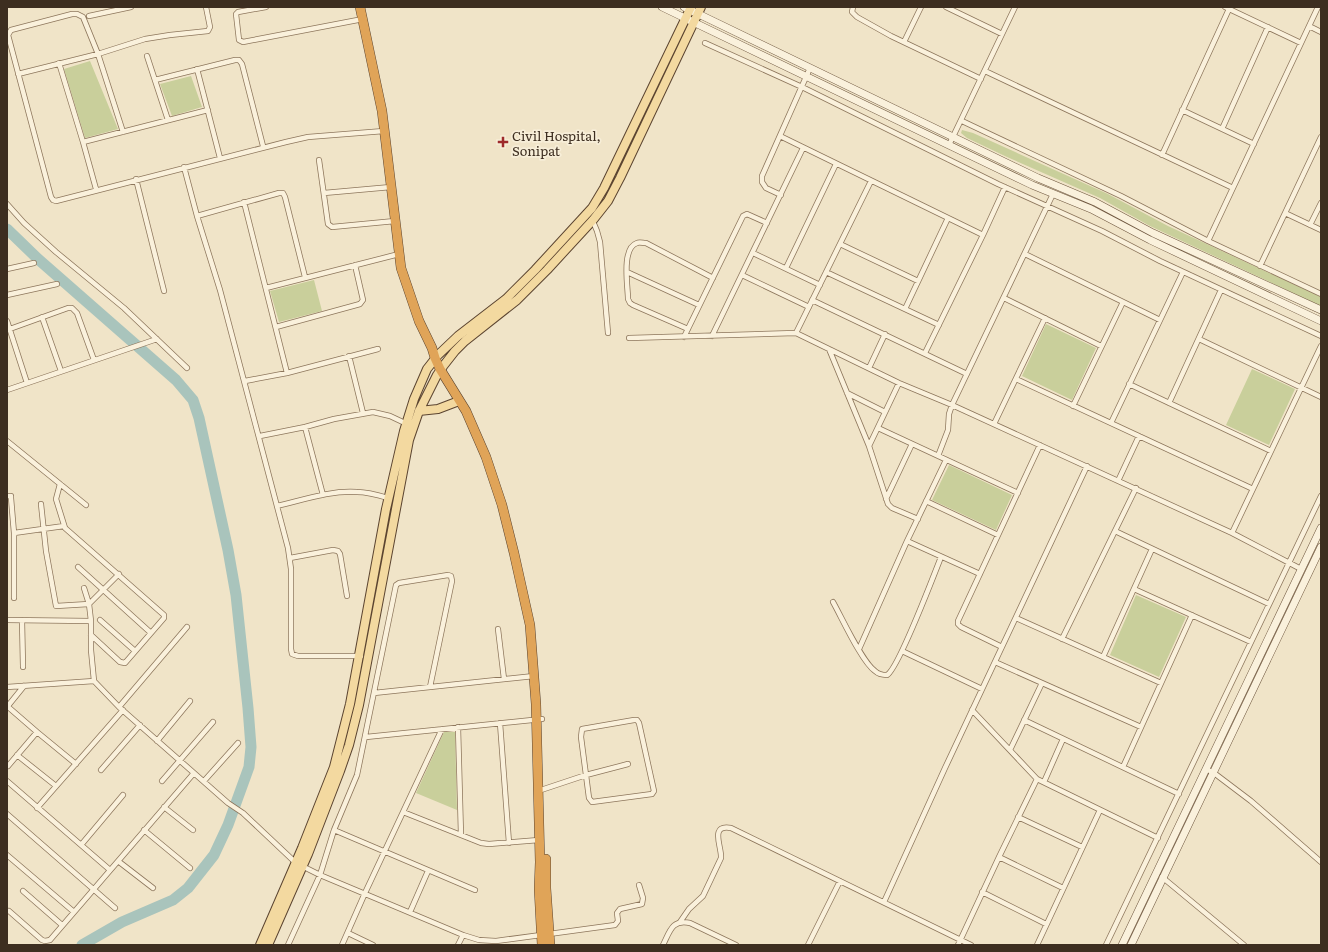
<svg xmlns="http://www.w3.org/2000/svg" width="1328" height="952" font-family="Literata,serif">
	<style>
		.green { fill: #c9cf9b }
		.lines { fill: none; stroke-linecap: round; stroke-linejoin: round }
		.river { stroke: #a9c4bc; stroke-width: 11 }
		.street-casing { stroke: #8d765c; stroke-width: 6 }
		.secondary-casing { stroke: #6f573f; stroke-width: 8 }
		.primary-casing { stroke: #5b4430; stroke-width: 10 }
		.highway-casing { stroke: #5b4430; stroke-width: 10 }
		.street { stroke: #faf1dc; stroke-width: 4.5 }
		.secondary { stroke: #faf1dc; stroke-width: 7 }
		.primary { stroke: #f3d9a0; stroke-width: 8 }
		.highway { stroke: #e0a458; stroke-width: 9 }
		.poi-dot { fill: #9e2a2b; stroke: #f7eed8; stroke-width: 1.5 }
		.labels { text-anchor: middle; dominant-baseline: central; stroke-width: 3.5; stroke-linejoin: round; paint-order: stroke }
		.poi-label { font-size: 13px; fill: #3d2e20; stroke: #f7eed8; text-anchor: start }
	</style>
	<rect width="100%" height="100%" fill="#f0e4c8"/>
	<path class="green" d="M90,61L118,129L85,138L64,69Z
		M191,76L202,107L172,116L160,84Z
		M962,130L973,133L1108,194L1168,226L1321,297V306L1150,226L1100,198L1007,157L967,138L961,133Z
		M314,280L322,311L279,322L270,291Z
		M1046,324L1096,348L1072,400L1022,376Z
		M1252,369L1295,389L1269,445L1226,425Z
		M949,465L1012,495L996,530L932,500Z
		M1136,595L1186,617L1159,677L1110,655Z
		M444,732H455L457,810L416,793Z"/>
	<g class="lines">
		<path class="river" d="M7,229L38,259L176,380L193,400L199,418L228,550L236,595L248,708L251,747L249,767L228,825L214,855L188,888L173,900L122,922L82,945"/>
		<defs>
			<path id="street" d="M266,7L238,12L236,14L239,40L243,42L363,19
				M853,7L852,12L857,17L891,36L981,79
				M946,7L1002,34
				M1225,7L1301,43
				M89,16L131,7
				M1309,26L1321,32
				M904,42L921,7
				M705,43L802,87L998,184L1102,231L1160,261L1321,336
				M147,56L168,120
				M59,63L83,142L96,189
				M197,69L220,158
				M985,71L1233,188
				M18,74L98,54L145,39L170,35L208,31L210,27L206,7
				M155,80L235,60H239L242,64L263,146
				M1182,110L1254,144
				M962,121L1121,196L1208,241L1321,294
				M1222,129L1268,27
				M123,132L98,54L83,17L77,14H72L11,30L8,35L51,197L53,200L56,201L286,142L308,137L384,131
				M780,136L983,235
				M83,142L208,110
				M949,145L1015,7
				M1162,155L1229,9
				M319,160L328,224L332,227L395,221
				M184,167L197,216L220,290L288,548L291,569V649L292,654L298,656H361
				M136,179L164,291
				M324,193L391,187
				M781,195L766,188L762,182V176L810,68
				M244,202L287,373
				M7,204L24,223L56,252L124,308L187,368
				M1285,213L1321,230
				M197,216L279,193H283L285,197L305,277
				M592,219L597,231L600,242L608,333
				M1310,225L1321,203
				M1208,241L1318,7
				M840,244L918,281
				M753,253L820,285
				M1025,254L1160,320
				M1260,266L1321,137
				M786,268L836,164
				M7,269L34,263
				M627,272L699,305
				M826,272L939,325
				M742,275L809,307
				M266,288L399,254
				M7,295L57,284
				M1004,298L1101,346
				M812,300L967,374
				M905,309L948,218
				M42,317L61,371
				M7,321L27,383
				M276,327L360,304L363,300L355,265
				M688,329L633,305L630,303L628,299C628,287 621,248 637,243C639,242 643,243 646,243L713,278
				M7,330L68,308H72L77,313L94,360
				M796,333L871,181
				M712,336L803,148
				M684,337L743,216L747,214L767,223
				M629,338L796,333L899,383L952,405L1232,533L1301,569
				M1199,339L1321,397
				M829,349L869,446L888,504L892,508L918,519
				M925,353L983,235L1005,187
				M349,356L363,413
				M869,368L885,334
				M1016,379L1253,489
				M245,381L287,373L378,349
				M1129,384L1271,451
				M7,390L157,339
				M847,393L885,412
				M1169,403L1221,290
				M1073,406L1123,302
				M1111,423L1183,272
				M994,424L1045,318
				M305,427L323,495
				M878,428L1018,493
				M260,436L305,427L334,419L373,412L390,416L407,424
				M7,441L86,505
				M869,446L899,383
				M938,456L948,430L949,414L952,405L1053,194
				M1118,481L1139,436
				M60,484L56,499L65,528L164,615V618L125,663L120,662L91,635
				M7,496H11V498L14,533V598
				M886,499L912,444
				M926,501L998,535
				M41,504L46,551L56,606L89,604L119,574
				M277,506C303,500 331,490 357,492C368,492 378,495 388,498
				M1115,531L1269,604
				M14,533L64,526
				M1232,533L1321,346
				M907,541L980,574
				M290,558L333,550L338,551L340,554L347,596
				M78,567L151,633
				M84,588L89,604L91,621V650L94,681L119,707L228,803L243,813L296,863L320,875L463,935L479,940L496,941L541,935
				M1134,589L1251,642
				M833,602C842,618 862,662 875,671C878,674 882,675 887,675C898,669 934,575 941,557
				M1016,618L1161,683
				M7,620L91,621
				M22,620L23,667
				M100,620L135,651
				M498,629L504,679
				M1062,639L1136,488
				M1002,647L961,627L958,624V621L1040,445
				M859,649L907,541L946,460
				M902,651L982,689
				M1103,657L1152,549
				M995,662L1141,727
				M7,687L94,681
				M374,693L534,676
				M7,706L37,732L8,766
				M7,707L24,686
				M119,707L187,627
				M972,710L1037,779L1158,838
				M634,720H637L639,723L654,791L652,794L592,802L589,798L581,737L582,729Z
				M1024,720L1179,794
				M500,723L509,843
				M458,727L461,835
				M37,732L76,764
				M366,737L542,719
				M157,741L190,701
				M1010,750L1042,683
				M17,755L56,786
				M1123,767L1192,615
				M1206,769L1214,773L1251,801L1321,862
				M101,770L140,725
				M7,781L110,870
				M162,781L213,722
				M204,781L238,743
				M1044,782L1063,739
				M538,791L586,775L628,764
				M164,807L193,830
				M37,808L123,710
				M403,812L481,843L489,844L539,840
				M7,814L115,908
				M1018,817L1082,847
				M144,830L190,868
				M334,830L475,890
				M81,845L123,795
				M7,855L74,912
				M999,857L1063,888
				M118,861L153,888
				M1162,877L1244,945
				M23,891L62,925
				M982,892L1046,924
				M884,902L945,768L1087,466
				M9,911L42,940L45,941L50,940L194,773
				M410,912L428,871
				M680,922L689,909L703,896L721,858C722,847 709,824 731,828L971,945
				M348,933L373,945
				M549,934L615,925L618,921L617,913L620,909L642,904L643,898L639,885
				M288,945L320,875L334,830L357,775L396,585L399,583L448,575L451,576L452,581L430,687
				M342,945L365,893L442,729
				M458,945L463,935
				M663,945C670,931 672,919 690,923L736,945
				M808,945L840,881
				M958,945L999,857L1037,779
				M1037,945L1100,810
				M1106,945L1321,496"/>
			<path id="secondary" d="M662,7L1032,185L1091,209L1150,240L1321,321
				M684,7L1038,178L1095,202L1153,233L1321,310
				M1122,945L1321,528
				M1131,945L1321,547"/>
			<path id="primary" d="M419,411L438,409L459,401
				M260,945L302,848L334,767L350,704L386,509L404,431L414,399L427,369L438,355L458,336L506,299L535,270L592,208L604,188L691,7
				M268,945L308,854L340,771L349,745L359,705L409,440L419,411L437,375L444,365L455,351L465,341L517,300L547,270L593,220L608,201L620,178L701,7"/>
			<path id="highway" d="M360,7L382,111L401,268L419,321L432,348L435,358L440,369L466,411L486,457L502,505L514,553L530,625L536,704L540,862L539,889L542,945
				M546,859V888L550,945"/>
		</defs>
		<use href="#street" class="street-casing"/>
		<use href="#secondary" class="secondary-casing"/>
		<use href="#primary" class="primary-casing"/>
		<use href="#highway" class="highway-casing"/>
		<use href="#street" class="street"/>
		<use href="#secondary" class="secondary"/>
		<use href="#primary" class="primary"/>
		<use href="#highway" class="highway"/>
	</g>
	<path class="poi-dot" d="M501 136h4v4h4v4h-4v4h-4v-4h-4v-4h4z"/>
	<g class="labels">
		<g class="poi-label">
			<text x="512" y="135">Civil Hospital,<tspan x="512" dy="15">Sonipat</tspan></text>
		</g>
	</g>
	<rect width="1328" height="952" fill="none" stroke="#3d2e20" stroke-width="16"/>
</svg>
